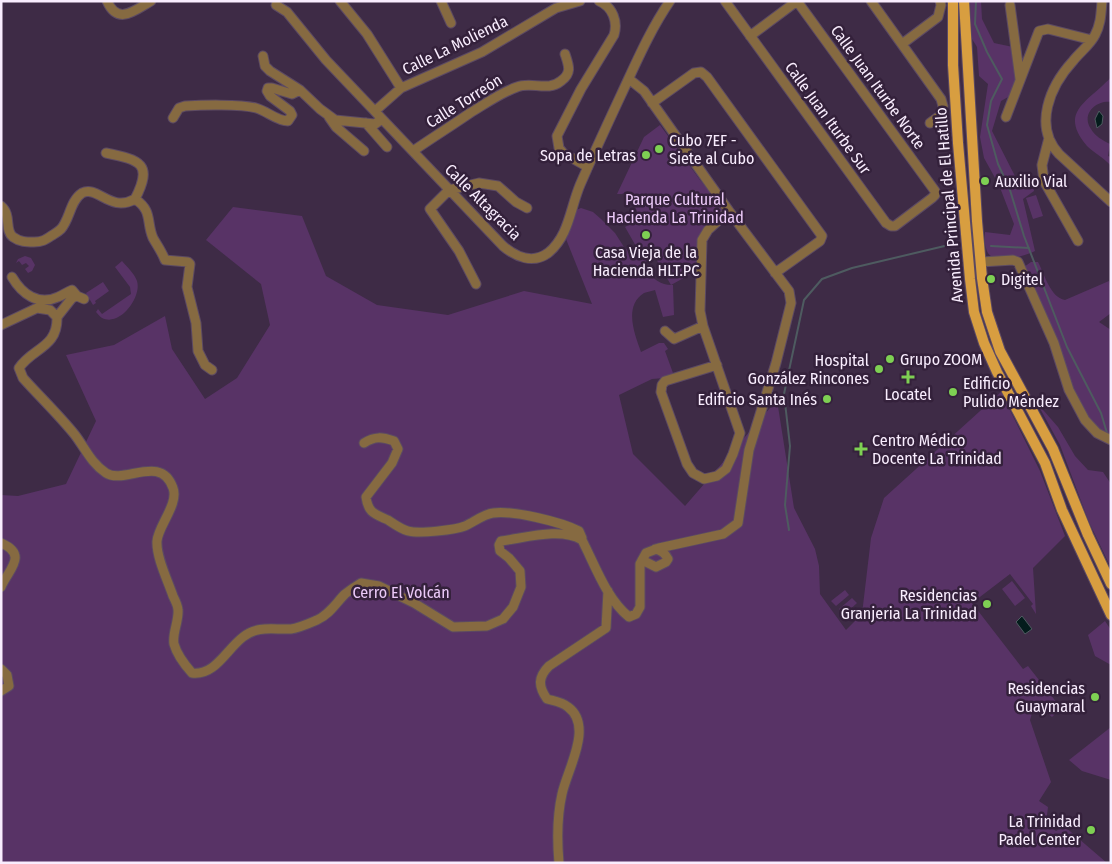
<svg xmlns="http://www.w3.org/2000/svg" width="1112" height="864" font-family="'Fira Sans Condensed',sans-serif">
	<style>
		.green { fill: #583366 }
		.water { fill: #041c1c; stroke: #4e5b60 }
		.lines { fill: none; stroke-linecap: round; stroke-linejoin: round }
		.stream { stroke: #4e5b60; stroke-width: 2 }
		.minor-casing { stroke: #5c4a63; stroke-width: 11 }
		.major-casing { stroke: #5c4a63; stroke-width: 12 }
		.minor { stroke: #866a41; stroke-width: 9 }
		.major { stroke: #d89e40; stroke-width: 10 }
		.poi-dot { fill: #7ed053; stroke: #34213b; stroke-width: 2 }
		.labels { text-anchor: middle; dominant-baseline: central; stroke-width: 5; stroke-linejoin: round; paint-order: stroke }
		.street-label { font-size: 16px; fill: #f9edfe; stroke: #34213b }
		.poi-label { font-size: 16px; fill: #f9edfe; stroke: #34213b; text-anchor: start }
		.park-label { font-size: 16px; fill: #ebc9f8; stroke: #34213b }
	</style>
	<rect width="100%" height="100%" fill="#3e2b46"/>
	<path class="green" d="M970,1H981L982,19L994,43L1013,47L1017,92L1001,101L992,131L1019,184L1033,181L1034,191L1023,199L1035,251C1024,256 990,268 986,248C984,243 985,237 985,232L1010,235L1014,224L999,185L984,158L980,137L988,84L979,76L977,47L972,39Z
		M1111,77V102C1095,100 1081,115 1091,129C1095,136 1102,140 1110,144L1108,156L1111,157V166C1103,157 1094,153 1087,146C1057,111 1090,101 1111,77Z
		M660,125L700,180L726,211L702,232L698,270L671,285L651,250L641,255L625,227L640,218L628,191L622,194H617L644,137Z
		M1036,195L1043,216L1033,219L1026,198Z
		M233,207L302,216L326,276L377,305L448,315L524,291L592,304L566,239L574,211L581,208L593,212L601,219L615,233L624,247L635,257L646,259L647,272C653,279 663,286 673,285L674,315L663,317L655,290C652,291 647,292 644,293C623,306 635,335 641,352L659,343H664L668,349L665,351L673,373L664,378L652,379L619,395L633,454L685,506L777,400L794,508L815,549L819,566L820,594L846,630L862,614L871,538L884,498L1001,392L1040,471L1065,536L1033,568L1036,614L1031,606L1033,604L1010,574L972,603L1023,669L1028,666L1061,708L1052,717L1035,703L1030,720L1051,782L1039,801L1048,807L1046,823L1056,831L1064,826L1107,863H1V495L18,496L66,484L96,421L66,355L114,345L165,316L172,349L205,399L237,378L270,325L261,284L206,240Z
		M25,256L31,258L35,265L32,271L28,273L25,269L29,266L26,263L22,265L19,261L16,263L18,259Z
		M122,261C127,267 134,273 137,281C142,297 120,327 102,318C99,316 98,314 96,312L98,309L102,314L131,294L130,287L115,267Z
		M1031,262H1038C1045,275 1050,297 1065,300L1109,281L1111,289V313L1099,322L1111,330V437L1098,430L1086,417L1073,392L1024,267Z
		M103,282L109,291L95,301L96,303L93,305L86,293Z
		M1037,403L1058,427L1075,456L1088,470L1103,472L1111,484V568L1089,522L1060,445Z
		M1012,581L1025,598L1015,606L1002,589Z
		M845,590L849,595L836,606L831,601Z
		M852,598L857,603L844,615L839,609Z
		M1105,621L1111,630V665L1095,656L1088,635Z
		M1111,727V780L1082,771L1069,760Z"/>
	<path class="water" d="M1099,111L1103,116L1102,124L1097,128L1095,119Z
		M1022,616L1032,629L1025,634L1016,622Z"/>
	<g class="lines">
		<path class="stream" d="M976,1L975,24L987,52L1002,79L991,101L987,125L998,164L1010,190L1024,236L1067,347L1101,413L1107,433
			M991,246L1029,248
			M789,530L785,505L790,446L784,394L804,300L822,279L852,268L953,244"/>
		<defs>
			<path id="minor" d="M107,1C118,26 135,10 151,1
				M340,1L367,34L401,88
				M441,1L451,23
				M725,1L886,223L891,226H895L932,198L935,195V191L797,1
				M871,1L941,99L943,106L941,115L930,123
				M1102,1C1101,13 1101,24 1095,35C1090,45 1080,52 1073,61C1050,86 1033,126 1059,154L1111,202
				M276,5L287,12L326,60L503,246C516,257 533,264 548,253C569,236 570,209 580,185C593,155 607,125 621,95C636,63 650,30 670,1
				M1010,5L1020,79
				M750,36L797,1
				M902,44L938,17L941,5L940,1
				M263,56L265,66L270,71L300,90L320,109L335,120L375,124L382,119
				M652,103L694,73L701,72L707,77L822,236L820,241L775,273
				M375,111L401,88L482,52L556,8L580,1
				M329,117L336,127L364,151
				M1006,117L1039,31L1048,29L1092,40
				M173,118L179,108L185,106C202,105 240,104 256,108C267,111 277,121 288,121L292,115L290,111L270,96L267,91L268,88H272L292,94L300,90
				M366,123L387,147
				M1049,138L1042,165L1044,181L1078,241
				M413,151C432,138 451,126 470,113C485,104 500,93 517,87C531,81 548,92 561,81C572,73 569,66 565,54
				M106,153C141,160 153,164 135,199
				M588,167L563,153L559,148L557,136L581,89L614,35C618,22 613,7 599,1
				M1,206C12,215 4,230 13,237C20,242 26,242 34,242C42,242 45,240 51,236C54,234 58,232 61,229C70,219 70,201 82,193C98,185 110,213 135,199C153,211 146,222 153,238C157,245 162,252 165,260L188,262L190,264L187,287L196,323L198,351L205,365L212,370
				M981,262L1013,260L1018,262
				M1018,262L1054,343L1069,390L1085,420L1097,433L1111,440
				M12,277C22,294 38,306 58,297C63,295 67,292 72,290L77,296
				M476,284L459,251L430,209L449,190L479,183L498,186L516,202L527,208
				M57,317L72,298L77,296L84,299
				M1,325L37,308L50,310L57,317C58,348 32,348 19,368L23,378C40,397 59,415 75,435C85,448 91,463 106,473C124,485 161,453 173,488C179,504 158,526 157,541C156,557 168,581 173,596C175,600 178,606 178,610C179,621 172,633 174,644C177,655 184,664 192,673C215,676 226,650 243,637C258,625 274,630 291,629C299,628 310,623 317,620C330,614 336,603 345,594C350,590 356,586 361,583L379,586L414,603L453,627L487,626L503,619L513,607L521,587L520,571L509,558L500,551L499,545L501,541C525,538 561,527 582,540C595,565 606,598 629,617L636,614L640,607V564L646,553L659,548L723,534L738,523L749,450L776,363L791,303L789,291L729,211L644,91L629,79
				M665,331L674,339L703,326
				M717,365L665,381L662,385L661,392L687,464L693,473L704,479L717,476L726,469L733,454L740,433L703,326L700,311L702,240L708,230L729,211
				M364,443C375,436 382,437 394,441L398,449L392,463L366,497C368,513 375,514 388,520C394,524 401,529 408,531C419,534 455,530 465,526C474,522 484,514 493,513C513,510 561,522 579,531L582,538
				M1,543C29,555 8,570 1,587
				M642,560L656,567L666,562L668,559C665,553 662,551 655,549
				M1,669L7,675L9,686L1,691
				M559,863C557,840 557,816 562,794C567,770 594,726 568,707C562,702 554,701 547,699C538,686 538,677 549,666L606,628L608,591"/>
			<path id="major" d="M953,1V65L958,143L970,279L974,312L984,343L997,372L1045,463L1062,510L1111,615
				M964,1L977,221L982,278L987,312L1000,351L1053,449L1088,535L1111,584"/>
		</defs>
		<use href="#minor" class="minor-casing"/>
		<use href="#major" class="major-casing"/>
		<use href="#minor" class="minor"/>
		<use href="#major" class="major"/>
	</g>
	<g class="poi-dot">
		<circle cx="659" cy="149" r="5"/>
		<circle cx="646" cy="155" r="5"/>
		<circle cx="985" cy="181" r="5"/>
		<circle cx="646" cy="235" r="5"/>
		<circle cx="991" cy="279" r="5"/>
		<circle cx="890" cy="359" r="5"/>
		<circle cx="879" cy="369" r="5"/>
		<path d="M905.5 369.5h5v5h5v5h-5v5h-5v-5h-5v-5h5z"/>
		<circle cx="953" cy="392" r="5"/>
		<circle cx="827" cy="399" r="5"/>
		<path d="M858.5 441.5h5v5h5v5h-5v5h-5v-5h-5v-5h5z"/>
		<circle cx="987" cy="604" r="5"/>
		<circle cx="1095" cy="697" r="5"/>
		<circle cx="1091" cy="830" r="5"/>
	</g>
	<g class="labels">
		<g class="street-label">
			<text transform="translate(455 45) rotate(-26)">Calle La Molienda</text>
			<text transform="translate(878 87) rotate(54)">Calle Juan Iturbe Norte</text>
			<text transform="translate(464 101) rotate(-32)">Calle Torreón</text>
			<text transform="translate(828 118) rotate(54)">Calle Juan Iturbe Sur</text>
			<text transform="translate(483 202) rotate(45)">Calle Altagracia</text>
			<text transform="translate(949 205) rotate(-95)">Avenida Principal de El Hatillo</text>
		</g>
		<g class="poi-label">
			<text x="669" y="140">Cubo 7EF -<tspan x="669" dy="18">Siete al Cubo</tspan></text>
			<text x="636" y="155" text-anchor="end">Sopa de Letras</text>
			<text x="995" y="181">Auxilio Vial</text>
			<text x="646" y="252" text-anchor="middle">Casa Vieja de la<tspan x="646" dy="18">Hacienda HLT.PC</tspan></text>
			<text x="1001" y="279">Digitel</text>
			<text x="900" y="359">Grupo ZOOM</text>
			<text x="869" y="360" text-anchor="end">Hospital<tspan x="869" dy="18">González Rincones</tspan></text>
			<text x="963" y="383">Edificio<tspan x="963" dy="18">Pulido Méndez</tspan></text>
			<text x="908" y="394" text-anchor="middle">Locatel</text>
			<text x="817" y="399" text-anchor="end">Edificio Santa Inés</text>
			<text x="872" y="440">Centro Médico<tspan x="872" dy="18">Docente La Trinidad</tspan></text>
			<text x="977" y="595" text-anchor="end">Residencias<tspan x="977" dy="18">Granjeria La Trinidad</tspan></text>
			<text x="1085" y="688" text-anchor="end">Residencias<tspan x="1085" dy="18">Guaymaral</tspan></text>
			<text x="1081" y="821" text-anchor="end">La Trinidad<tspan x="1081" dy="18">Padel Center</tspan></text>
		</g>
		<g class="park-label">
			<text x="675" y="199">Parque Cultural<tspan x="675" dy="18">Hacienda La Trinidad</tspan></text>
			<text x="401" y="592">Cerro El Volcán</text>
		</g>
	</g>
	<rect width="1112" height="864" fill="none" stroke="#f9edfe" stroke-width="5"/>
</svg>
